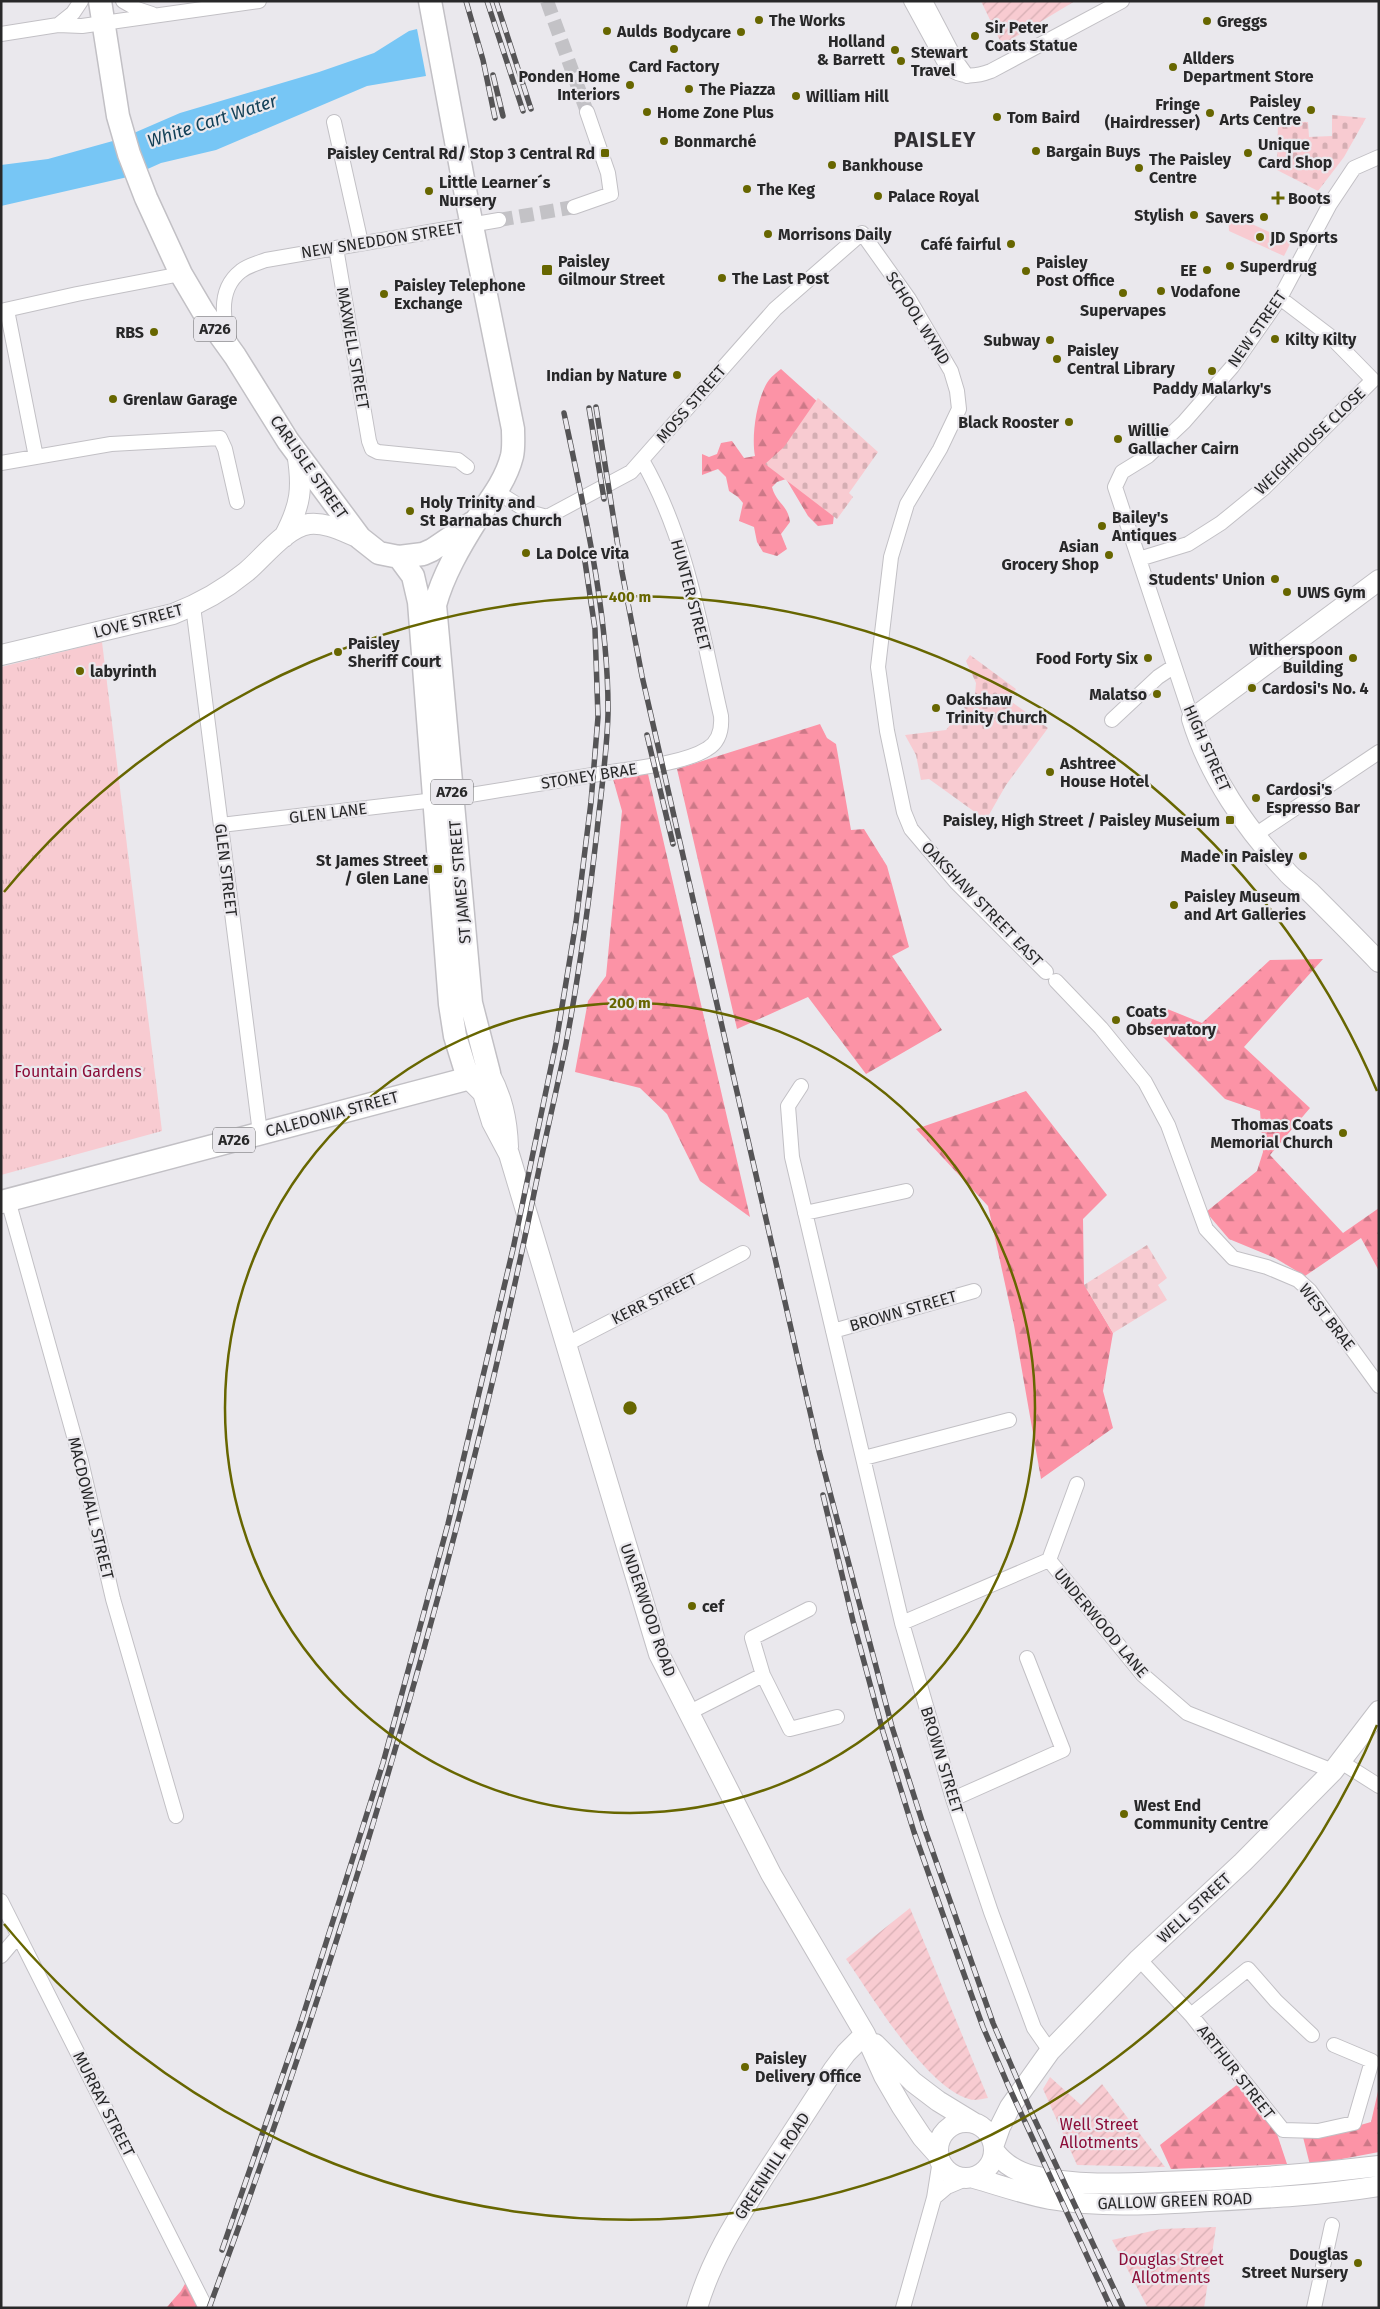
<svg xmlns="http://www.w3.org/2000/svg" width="1380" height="2309" font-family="'Fira Sans',sans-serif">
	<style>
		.forest { fill: url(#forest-firs) }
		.cemetery { fill: url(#cemetery-stones) }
		.park { fill: url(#park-tufts) }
		.garden { fill: url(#garden-furrows) }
		.pitch { fill: #f8cbd1 }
		.water { fill: #77c6f5 }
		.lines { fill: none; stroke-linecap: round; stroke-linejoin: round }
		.street-tunnel { stroke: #c3c2c6; stroke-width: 14; stroke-dasharray: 14 7; stroke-linecap: butt }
		.street-casing { stroke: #c2c0c5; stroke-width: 16 }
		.secondary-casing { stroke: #c2c0c5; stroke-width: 22 }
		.primary-casing { stroke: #c2c0c5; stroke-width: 25 }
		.street { stroke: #fff; stroke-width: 14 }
		.secondary { stroke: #fff; stroke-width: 20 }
		.primary { stroke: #fff; stroke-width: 22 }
		.rail-casing { stroke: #555456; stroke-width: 5.5 }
		.rail { stroke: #eae8ed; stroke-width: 4; stroke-dasharray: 11; stroke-linecap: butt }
		.ring { fill: none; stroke: #676600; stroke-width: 2.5 }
		.poi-dot { fill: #676600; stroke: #eae8ed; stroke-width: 2 }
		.labels { text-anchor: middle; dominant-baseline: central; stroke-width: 4.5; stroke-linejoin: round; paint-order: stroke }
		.shield { fill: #eae8ed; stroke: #626264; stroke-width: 1 }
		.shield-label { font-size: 15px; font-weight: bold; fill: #282829 }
		.poi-label { font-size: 16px; font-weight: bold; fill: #282829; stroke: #eae8ed; text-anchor: start }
		.street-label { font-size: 16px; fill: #282829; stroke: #eae8ed }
		.park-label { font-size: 16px; fill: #8c0e39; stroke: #eae8ed }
		.water-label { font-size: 18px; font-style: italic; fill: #134057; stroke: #eae8ed }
		.district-label { font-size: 21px; font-weight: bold; letter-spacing: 1px; fill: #323034; stroke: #eae8ed }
		.centre { fill: #676600; stroke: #eae8ed; stroke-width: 2.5 }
		.ring-label { font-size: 15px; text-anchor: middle; font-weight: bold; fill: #676600; stroke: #eae8ed; stroke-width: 4.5; stroke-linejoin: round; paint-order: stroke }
	</style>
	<defs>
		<pattern id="forest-firs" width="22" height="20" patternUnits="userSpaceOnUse" patternTransform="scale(1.25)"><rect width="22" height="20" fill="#fc93a6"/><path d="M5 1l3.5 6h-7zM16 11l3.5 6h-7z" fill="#cc7887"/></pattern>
		<pattern id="cemetery-stones" width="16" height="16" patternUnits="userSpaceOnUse" patternTransform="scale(1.25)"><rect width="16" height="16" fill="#f8cbd1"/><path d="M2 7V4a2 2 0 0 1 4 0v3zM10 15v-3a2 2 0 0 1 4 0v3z" fill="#d5aeb3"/></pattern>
		<pattern id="park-tufts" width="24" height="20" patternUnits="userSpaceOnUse" patternTransform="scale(1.25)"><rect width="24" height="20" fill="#f8cbd1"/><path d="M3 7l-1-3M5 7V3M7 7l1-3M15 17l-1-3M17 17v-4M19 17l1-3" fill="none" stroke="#d5aeb3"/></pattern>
		<pattern id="garden-furrows" width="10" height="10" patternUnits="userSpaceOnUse" patternTransform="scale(1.25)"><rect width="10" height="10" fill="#f8cbd1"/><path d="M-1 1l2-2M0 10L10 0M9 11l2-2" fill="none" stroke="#d5aeb3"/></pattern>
	</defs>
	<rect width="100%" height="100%" fill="#eae8ed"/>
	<path class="forest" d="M781,369L850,431L836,496L833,524L818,526L808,516L786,479L777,482L772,487C776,503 788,505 790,522L781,534L787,549L777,556L763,552L757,542L754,527L739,521L743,503L738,497L729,491L726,477L718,469L702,475V454L709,457L717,454L721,443L732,441L744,458L755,456C751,436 757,396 769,380C772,376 777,372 781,369Z
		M820,724L827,738L836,744L851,830L864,829L887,866L909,947L892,956L942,1030L866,1074L808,997L737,1029L677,769Z
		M648,774L750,1217L700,1181L667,1114L640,1088L575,1072L588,1001L606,976L622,811L613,779Z
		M1323,959L1244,1047L1310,1108L1270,1155L1343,1233L1379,1208V1271L1361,1238L1305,1276L1275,1258L1229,1239L1206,1212L1257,1171L1263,1152L1260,1111L1225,1099L1150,1024L1160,1006L1202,1023L1270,960Z
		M1026,1091L1107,1195L1083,1219L1084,1284L1113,1333L1103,1391L1113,1428L1041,1479L1014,1325L988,1206L916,1129Z
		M1238,2084L1275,2128L1287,2164L1171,2169L1160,2145Z
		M1379,2087V2152L1310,2165L1303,2137L1329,2134L1371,2122Z
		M186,2282L190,2285L198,2308H166L181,2291Z"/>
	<path class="cemetery" d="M1332,115L1366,118L1344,157L1318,191L1277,170L1278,121L1308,122L1309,137L1332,136Z
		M818,398L878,452L849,493L853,497L837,519L765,464L784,447Z
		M970,655L1016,689L1009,700L1048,728L1006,785L986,820L929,779L921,780L916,755L905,735L946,730L975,694L976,683L966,661Z
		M1147,1245L1167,1278L1158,1285L1167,1300L1113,1333L1084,1285Z"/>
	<path class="park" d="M102,642L162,1131L1,1175V667Z"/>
	<path class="garden" d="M981,1H1075L1002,45Z
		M910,1908L988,2098C982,2099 974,2101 969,2099C925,2086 873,1997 846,1959Z
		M1050,2077L1081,2105L1102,2084L1165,2167L1077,2165L1043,2089Z
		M1216,2227L1204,2308H1148L1112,2240L1161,2229Z"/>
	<path class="pitch" d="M1228,213L1291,242L1284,256L1229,231Z"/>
	<path class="water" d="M417,29L426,76L367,86L216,150L161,163L132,176L1,206V165L48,159L120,139L180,113L319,72L374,53L409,31Z"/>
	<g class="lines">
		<path class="street-tunnel" d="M547,1L587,112
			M499,220L574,207"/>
		<defs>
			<path id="street" d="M123,1L137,9L152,14
				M911,1L947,67C961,78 975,77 991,71L1122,1
				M925,1L957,62L967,76
				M58,25L73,13L81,1
				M1,34L58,25L82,26L259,1
				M334,122L361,243
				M574,207L611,194L608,173L587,112
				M336,248L369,441L372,449L378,452L458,460L467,467
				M7,310L36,457
				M1,311L77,294L181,274
				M229,339C222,316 219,288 241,271C247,266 258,263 266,260L499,220
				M1,463L111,444L220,438L225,449L237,502
				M497,492L529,512L547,517L631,472L775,309L862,233L909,299L951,371L957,391L959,409L940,449L907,504L891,557L878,667L887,731L904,812L911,829L956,882L1046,972
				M1139,559L1188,544L1221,523L1264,488L1373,380L1330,336L1280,298
				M193,606L260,1133
				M1192,719L1115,487L1122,472L1148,456L1184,422L1232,367L1280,298L1330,204L1354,168L1379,157
				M1112,720L1158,677L1173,667
				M452,798C505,789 558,781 611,772C637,768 685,763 707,749C719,742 722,729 721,716C701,629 687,538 642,460
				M221,825L435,800
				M1255,835L1379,752
				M1056,981L1101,1028L1145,1082L1168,1125L1206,1229L1233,1258L1267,1267L1298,1280L1310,1291L1379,1386
				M801,1086L788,1106L792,1157L902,1623L953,1799L991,1912L1034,2028L1050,2051
				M8,1200L81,1461L113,1599L176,1816
				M805,1213L906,1191
				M833,1331L974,1291
				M565,1345L743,1253
				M864,1458L1009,1420
				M1077,1484L1049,1560L1143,1675L1187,1713L1333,1771
				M902,1623L1049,1560
				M763,1675L790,1729L837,1717
				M688,1713L763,1675L752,1638L809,1609
				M1341,1762L1379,1786
				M953,1799L1063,1750L1027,1658
				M1,1901L206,2308
				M1,1956L18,1936
				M1139,1959L1191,2015L1283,2130L1318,2131L1354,2123L1372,2061L1334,2045
				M1191,2015L1248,1969L1276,2001L1312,2035
				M934,2198L947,2187L966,2179
				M903,2308L934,2198L940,2160
				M1314,2308L1332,2225"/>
			<path id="secondary" d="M284,537C301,505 303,488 297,452
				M1379,580L1192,719C1209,775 1246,829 1286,871C1293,880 1304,886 1312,894C1334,916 1357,939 1379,962
				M1,655L173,614C199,604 224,590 246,572C263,558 286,527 309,524C327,522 344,532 360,538
				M489,1073C502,1097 507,1119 508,1147
				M468,1078L483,1093L492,1122L509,1154L659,1654L771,1874L865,2034L884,2076L902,2107L922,2137L939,2156
				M875,2044L913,2082L938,2101L974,2123
				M938 2150a28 28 0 1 1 56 0a28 28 0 1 1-56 0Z
				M994,2144L1000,2127L1010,2107L1050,2051L1139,1959L1243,1862L1333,1771L1379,1711
				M995,2152C1005,2165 1017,2172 1033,2176C1074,2186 1120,2184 1162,2182C1235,2180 1306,2175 1379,2166
				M974,2178C999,2185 1024,2194 1050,2199C1103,2208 1156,2204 1209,2201C1266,2198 1323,2195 1379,2186
				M697,2308C711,2259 738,2218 765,2175C788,2140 811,2104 834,2069L846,2053L865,2034"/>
			<path id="primary" d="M100,1L118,116L129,154L146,198L181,274L204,313L235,356L288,441L360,538L379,553L399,557L423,554L432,550L472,523
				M399,557L413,576L419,602L450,1004L455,1036L468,1078
				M1,1202L489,1073L471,1003L435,605C443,575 460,546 477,519C491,499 506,480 512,456C514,447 513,437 513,429L468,206L430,1"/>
		</defs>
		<use href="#street" class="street-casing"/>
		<use href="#secondary" class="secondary-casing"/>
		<use href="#primary" class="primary-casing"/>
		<use href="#street" class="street"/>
		<use href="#secondary" class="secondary"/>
		<use href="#primary" class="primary"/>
		<defs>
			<path id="rail" d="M466,1L483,60L495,118
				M487,1L523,111
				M496,1L531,109
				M493,75L503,116
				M596,407L622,572L642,676L819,1451L892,1727L924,1827L993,2023L1033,2116L1123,2308
				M589,408L604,499
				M647,735L673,844
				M823,1495L853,1621L883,1732L914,1832L960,1963L983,2027L1008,2085L1111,2308
				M222,2250L300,2025L383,1763L448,1524L513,1249L556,1043L576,922L591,802L598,717L595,629L584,555
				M209,2308C346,1940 459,1564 537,1179C546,1134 557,1089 566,1044C579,974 589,902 597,831C601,792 607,753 608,714C609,617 584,508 564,413"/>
		</defs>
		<use href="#rail" class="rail-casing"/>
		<use href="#rail" class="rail"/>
	</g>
	<g class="ring">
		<circle cx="630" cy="1408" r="405"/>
		<path d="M1377 1725A811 811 0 0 1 4 1924M4 892A811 811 0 0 1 1377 1091"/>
	</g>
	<g class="poi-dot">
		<circle cx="759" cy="20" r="5"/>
		<circle cx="1207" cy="21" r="5"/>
		<circle cx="607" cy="31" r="5"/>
		<circle cx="741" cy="32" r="5"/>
		<circle cx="975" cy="36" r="5"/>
		<circle cx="674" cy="49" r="5"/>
		<circle cx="895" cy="50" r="5"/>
		<circle cx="901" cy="61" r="5"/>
		<circle cx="1173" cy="67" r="5"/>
		<circle cx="630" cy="85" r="5"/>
		<circle cx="689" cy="89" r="5"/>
		<circle cx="796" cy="96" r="5"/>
		<circle cx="1311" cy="110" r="5"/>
		<circle cx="647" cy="112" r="5"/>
		<circle cx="1210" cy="113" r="5"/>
		<circle cx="997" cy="117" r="5"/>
		<circle cx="664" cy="141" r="5"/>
		<circle cx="1036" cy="151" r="5"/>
		<rect x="600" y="148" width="10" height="10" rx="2.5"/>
		<circle cx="1248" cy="153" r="5"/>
		<circle cx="832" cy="165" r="5"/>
		<circle cx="1139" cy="168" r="5"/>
		<circle cx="747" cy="189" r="5"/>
		<circle cx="429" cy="191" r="5"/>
		<circle cx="878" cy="196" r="5"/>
		<path d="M1275.5 190.5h5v5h5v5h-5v5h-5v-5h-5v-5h5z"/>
		<circle cx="1194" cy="215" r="5"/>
		<circle cx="1264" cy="217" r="5"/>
		<circle cx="768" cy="234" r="5"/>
		<circle cx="1260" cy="237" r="5"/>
		<circle cx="1011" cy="244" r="5"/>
		<circle cx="1230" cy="266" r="5"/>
		<rect x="541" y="264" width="12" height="12" rx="2.5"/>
		<circle cx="1207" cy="270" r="5"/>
		<circle cx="1026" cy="271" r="5"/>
		<circle cx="722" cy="278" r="5"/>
		<circle cx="1161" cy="291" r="5"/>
		<circle cx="1123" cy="293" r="5"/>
		<circle cx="384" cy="294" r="5"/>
		<circle cx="154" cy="332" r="5"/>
		<circle cx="1275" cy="339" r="5"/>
		<circle cx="1050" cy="340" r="5"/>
		<circle cx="1057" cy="359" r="5"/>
		<circle cx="1212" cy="371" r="5"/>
		<circle cx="677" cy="375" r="5"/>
		<circle cx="113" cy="399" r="5"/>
		<circle cx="1069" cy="422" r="5"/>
		<circle cx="1118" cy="439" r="5"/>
		<circle cx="410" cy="511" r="5"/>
		<circle cx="1102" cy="526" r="5"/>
		<circle cx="526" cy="553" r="5"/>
		<circle cx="1109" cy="555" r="5"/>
		<circle cx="1275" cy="579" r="5"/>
		<circle cx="1287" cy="592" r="5"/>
		<circle cx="338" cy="652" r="5"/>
		<circle cx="1148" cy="658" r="5"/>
		<circle cx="1353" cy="658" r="5"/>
		<circle cx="80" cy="671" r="5"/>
		<circle cx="1252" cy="688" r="5"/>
		<circle cx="1157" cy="694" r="5"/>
		<circle cx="936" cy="708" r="5"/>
		<circle cx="1050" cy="772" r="5"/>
		<circle cx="1256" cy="798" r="5"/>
		<rect x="1225" y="815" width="10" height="10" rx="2.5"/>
		<circle cx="1303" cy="856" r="5"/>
		<rect x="433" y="864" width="10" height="10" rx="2.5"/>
		<circle cx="1174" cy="905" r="5"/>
		<circle cx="1116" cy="1020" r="5"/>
		<circle cx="1343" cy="1133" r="5"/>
		<circle cx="692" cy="1606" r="5"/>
		<circle cx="1124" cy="1814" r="5"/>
		<circle cx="745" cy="2067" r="5"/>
		<circle cx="1358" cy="2263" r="5"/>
	</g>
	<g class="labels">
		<g class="shield">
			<rect x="194" y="316.5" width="42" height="25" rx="4"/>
			<rect x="431" y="779.5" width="42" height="25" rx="4"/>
			<rect x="213" y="1127.5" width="42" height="25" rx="4"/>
		</g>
		<g class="shield-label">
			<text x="215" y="329">A726</text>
			<text x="452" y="792">A726</text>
			<text x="234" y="1140">A726</text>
		</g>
		<g class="poi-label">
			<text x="769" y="20">The Works</text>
			<text x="1217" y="21">Greggs</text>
			<text x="985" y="27">Sir Peter<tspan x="985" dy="18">Coats Statue</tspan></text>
			<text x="617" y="31">Aulds</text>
			<text x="731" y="32" text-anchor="end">Bodycare</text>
			<text x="885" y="41" text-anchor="end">Holland<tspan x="885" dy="18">&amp; Barrett</tspan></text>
			<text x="911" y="52">Stewart<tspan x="911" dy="18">Travel</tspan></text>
			<text x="1183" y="58">Allders<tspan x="1183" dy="18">Department Store</tspan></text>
			<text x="674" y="66" text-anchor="middle">Card Factory</text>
			<text x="620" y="76" text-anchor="end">Ponden Home<tspan x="620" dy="18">Interiors</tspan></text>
			<text x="699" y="89">The Piazza</text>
			<text x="806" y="96">William Hill</text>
			<text x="1301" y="101" text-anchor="end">Paisley<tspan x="1301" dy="18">Arts Centre</tspan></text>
			<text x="1200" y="104" text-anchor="end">Fringe<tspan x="1200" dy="18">(Hairdresser)</tspan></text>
			<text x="657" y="112">Home Zone Plus</text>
			<text x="1007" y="117">Tom Baird</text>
			<text x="674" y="141">Bonmarché</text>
			<text x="1258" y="144">Unique<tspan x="1258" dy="18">Card Shop</tspan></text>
			<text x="1046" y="151">Bargain Buys</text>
			<text x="595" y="153" text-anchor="end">Paisley Central Rd/ Stop 3 Central Rd</text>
			<text x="1149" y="159">The Paisley<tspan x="1149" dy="18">Centre</tspan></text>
			<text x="842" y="165">Bankhouse</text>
			<text x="439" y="182">Little Learner´s<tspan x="439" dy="18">Nursery</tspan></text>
			<text x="757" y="189">The Keg</text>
			<text x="888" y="196">Palace Royal</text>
			<text x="1288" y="198">Boots</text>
			<text x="1184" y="215" text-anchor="end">Stylish</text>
			<text x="1254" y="217" text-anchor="end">Savers</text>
			<text x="778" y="234">Morrisons Daily</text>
			<text x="1270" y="237">JD Sports</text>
			<text x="1001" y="244" text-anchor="end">Café fairful</text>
			<text x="558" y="261">Paisley<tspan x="558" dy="18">Gilmour Street</tspan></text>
			<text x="1036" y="262">Paisley<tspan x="1036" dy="18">Post Office</tspan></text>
			<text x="1240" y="266">Superdrug</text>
			<text x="1197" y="270" text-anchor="end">EE</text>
			<text x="732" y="278">The Last Post</text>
			<text x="394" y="285">Paisley Telephone<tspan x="394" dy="18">Exchange</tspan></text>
			<text x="1171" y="291">Vodafone</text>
			<text x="1123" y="310" text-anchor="middle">Supervapes</text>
			<text x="144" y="332" text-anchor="end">RBS</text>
			<text x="1285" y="339">Kilty Kilty</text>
			<text x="1040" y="340" text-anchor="end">Subway</text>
			<text x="1067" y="350">Paisley<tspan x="1067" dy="18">Central Library</tspan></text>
			<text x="667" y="375" text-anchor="end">Indian by Nature</text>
			<text x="1212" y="388" text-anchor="middle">Paddy Malarky's</text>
			<text x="123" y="399">Grenlaw Garage</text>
			<text x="1059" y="422" text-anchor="end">Black Rooster</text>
			<text x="1128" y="430">Willie<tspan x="1128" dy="18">Gallacher Cairn</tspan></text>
			<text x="420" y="502">Holy Trinity and<tspan x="420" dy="18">St Barnabas Church</tspan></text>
			<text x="1112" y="517">Bailey's<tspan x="1112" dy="18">Antiques</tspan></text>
			<text x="1099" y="546" text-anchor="end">Asian<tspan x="1099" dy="18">Grocery Shop</tspan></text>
			<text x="536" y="553">La Dolce Vita</text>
			<text x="1265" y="579" text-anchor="end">Students' Union</text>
			<text x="1297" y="592">UWS Gym</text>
			<text x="348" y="643">Paisley<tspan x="348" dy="18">Sheriff Court</tspan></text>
			<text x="1343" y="649" text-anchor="end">Witherspoon<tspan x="1343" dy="18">Building</tspan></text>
			<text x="1138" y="658" text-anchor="end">Food Forty Six</text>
			<text x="90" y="671">labyrinth</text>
			<text x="1262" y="688">Cardosi's No. 4</text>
			<text x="1147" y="694" text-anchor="end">Malatso</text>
			<text x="946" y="699">Oakshaw<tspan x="946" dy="18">Trinity Church</tspan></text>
			<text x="1060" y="763">Ashtree<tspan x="1060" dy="18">House Hotel</tspan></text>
			<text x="1266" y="789">Cardosi's<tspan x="1266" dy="18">Espresso Bar</tspan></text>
			<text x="1220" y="820" text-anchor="end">Paisley, High Street / Paisley Museium</text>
			<text x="1293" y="856" text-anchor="end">Made in Paisley</text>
			<text x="428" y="860" text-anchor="end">St James Street<tspan x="428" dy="18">/ Glen Lane</tspan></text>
			<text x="1184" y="896">Paisley Museum<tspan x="1184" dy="18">and Art Galleries</tspan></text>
			<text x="1126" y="1011">Coats<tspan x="1126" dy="18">Observatory</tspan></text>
			<text x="1333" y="1124" text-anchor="end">Thomas Coats<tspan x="1333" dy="18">Memorial Church</tspan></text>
			<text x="702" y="1606">cef</text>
			<text x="1134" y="1805">West End<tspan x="1134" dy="18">Community Centre</tspan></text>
			<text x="755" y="2058">Paisley<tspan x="755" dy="18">Delivery Office</tspan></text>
			<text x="1348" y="2254" text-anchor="end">Douglas<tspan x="1348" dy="18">Street Nursery</tspan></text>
		</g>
		<g class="street-label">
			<text transform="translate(382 240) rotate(-9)">NEW SNEDDON STREET</text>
			<text transform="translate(918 318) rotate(58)">SCHOOL WYND</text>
			<text transform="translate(1257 329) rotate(-55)">NEW STREET</text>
			<text transform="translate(353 348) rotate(80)">MAXWELL STREET</text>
			<text transform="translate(691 404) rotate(-49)">MOSS STREET</text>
			<text transform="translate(1310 441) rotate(-44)">WEIGHHOUSE CLOSE</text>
			<text transform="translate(309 467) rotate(55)">CARLISLE STREET</text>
			<text transform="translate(691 595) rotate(75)">HUNTER STREET</text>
			<text transform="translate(138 621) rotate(-15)">LOVE STREET</text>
			<text transform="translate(1207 748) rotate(66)">HIGH STREET</text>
			<text transform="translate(589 776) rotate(-9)">STONEY BRAE</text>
			<text transform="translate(328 813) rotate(-7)">GLEN LANE</text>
			<text transform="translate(226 870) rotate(83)">GLEN STREET</text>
			<text transform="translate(460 882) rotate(-95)">ST JAMES' STREET</text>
			<text transform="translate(982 904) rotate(46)">OAKSHAW STREET EAST</text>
			<text transform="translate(332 1114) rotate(-15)">CALEDONIA STREET</text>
			<text transform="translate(654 1299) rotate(-27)">KERR STREET</text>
			<text transform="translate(903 1311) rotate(-16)">BROWN STREET</text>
			<text transform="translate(1327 1317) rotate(52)">WEST BRAE</text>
			<text transform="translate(91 1508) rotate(76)">MACDOWALL STREET</text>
			<text transform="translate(648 1610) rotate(71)">UNDERWOOD ROAD</text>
			<text transform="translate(1101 1623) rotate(50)">UNDERWOOD LANE</text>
			<text transform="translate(942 1760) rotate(73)">BROWN STREET</text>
			<text transform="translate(1194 1908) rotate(-43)">WELL STREET</text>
			<text transform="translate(1236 2072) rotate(52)">ARTHUR STREET</text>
			<text transform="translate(104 2104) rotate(63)">MURRAY STREET</text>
			<text transform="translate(772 2166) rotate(-57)">GREENHILL ROAD</text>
			<text transform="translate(1175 2201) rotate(-2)">GALLOW GREEN ROAD</text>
		</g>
		<g class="park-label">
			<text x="78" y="1071">Fountain Gardens</text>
			<text x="1099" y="2124">Well Street<tspan x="1099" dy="18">Allotments</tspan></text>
			<text x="1171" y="2259">Douglas Street<tspan x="1171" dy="18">Allotments</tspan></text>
		</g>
		<g class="water-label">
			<text transform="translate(212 121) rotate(-18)">White Cart Water</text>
		</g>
		<g class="district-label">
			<text x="935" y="140">PAISLEY</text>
		</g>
	</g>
	<circle cx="630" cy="1408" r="8" class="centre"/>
	<g class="ring-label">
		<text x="630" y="602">400 m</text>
		<text x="630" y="1008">200 m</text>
	</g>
	<rect width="1380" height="2309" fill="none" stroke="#282829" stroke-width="5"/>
</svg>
